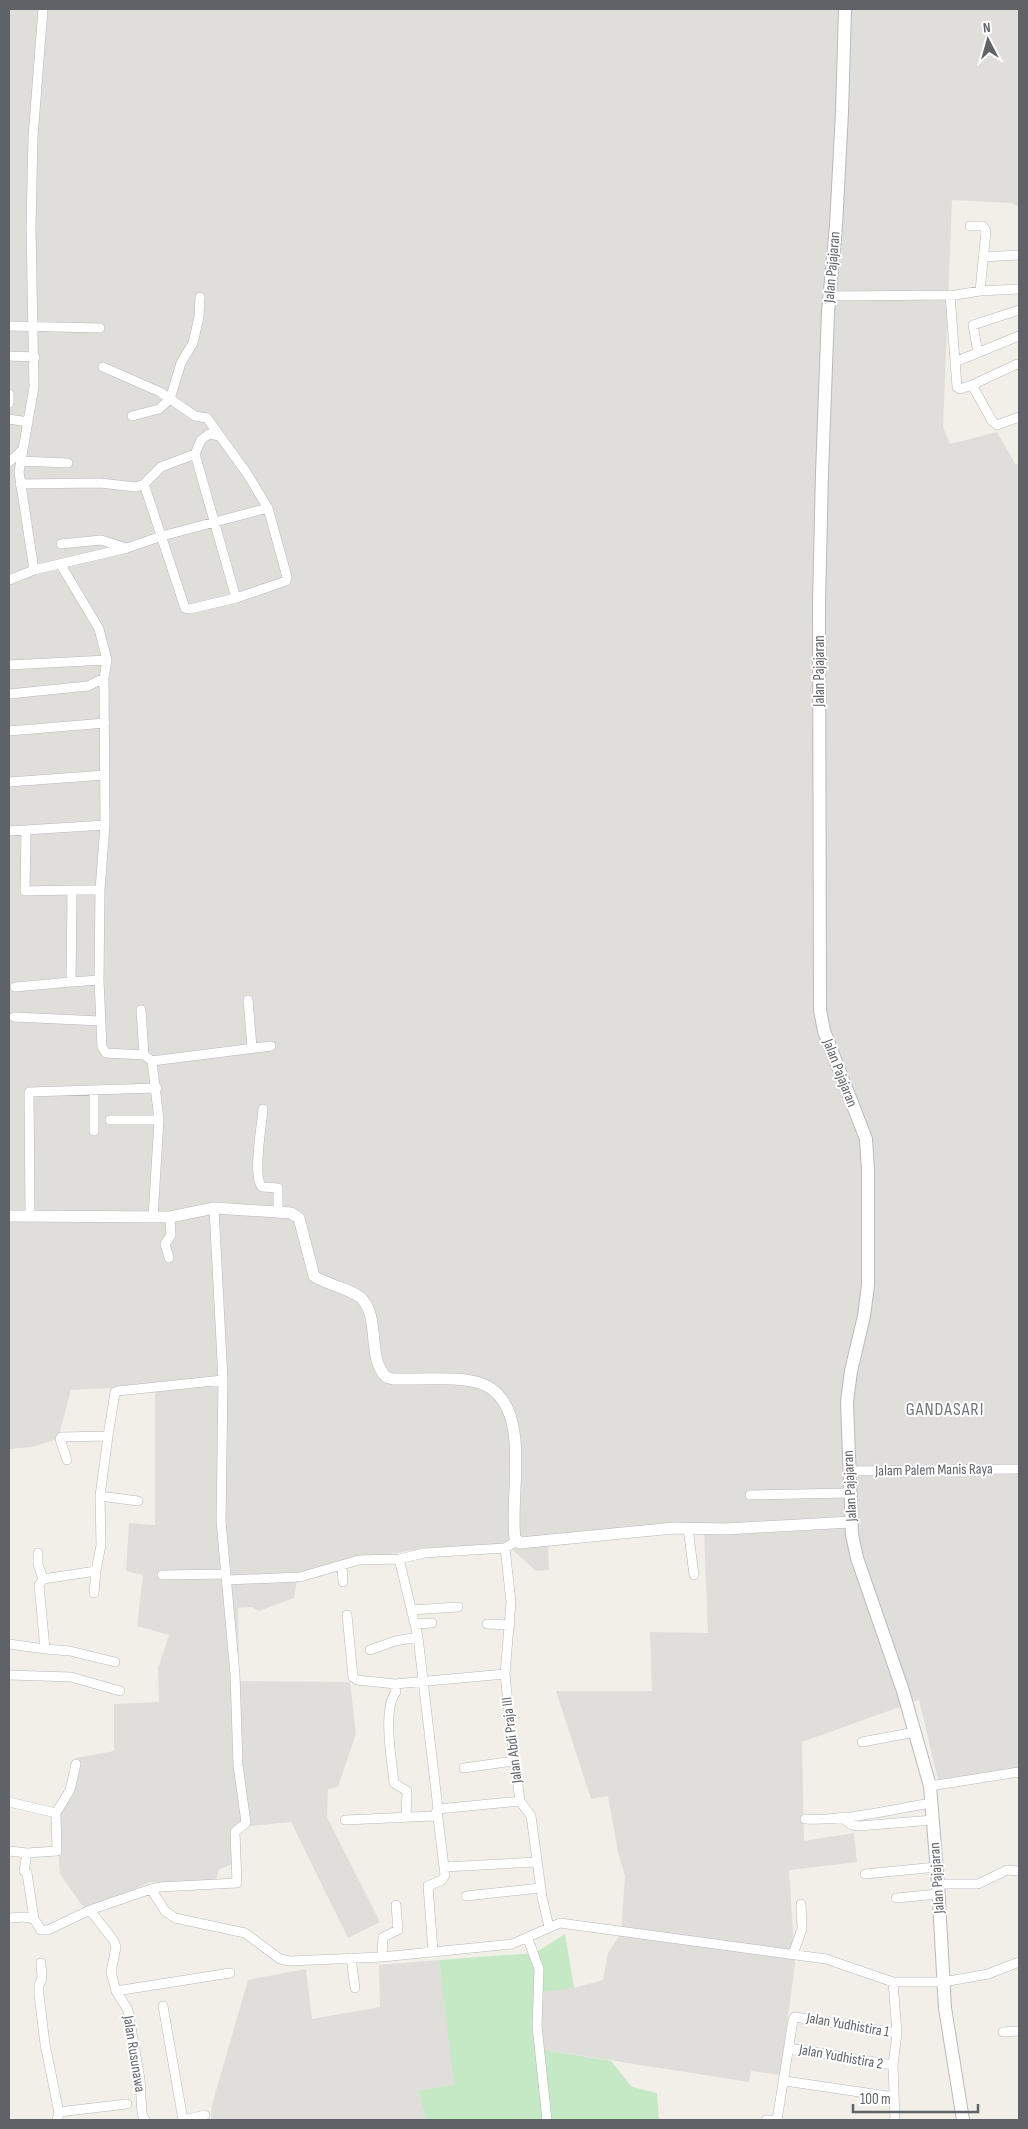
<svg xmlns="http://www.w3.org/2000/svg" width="1028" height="2129" font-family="'Sofia Sans Condensed',sans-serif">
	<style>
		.industrial { fill: #e0deda }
		.green { fill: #c5e8c5 }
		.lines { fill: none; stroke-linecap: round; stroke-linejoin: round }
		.minor-casing { stroke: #b5b8bc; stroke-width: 10 }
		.tertiary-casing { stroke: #b5b8bc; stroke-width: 12 }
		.secondary-casing { stroke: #b6babf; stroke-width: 14 }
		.minor { stroke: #fff; stroke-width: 9 }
		.tertiary { stroke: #fff; stroke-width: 11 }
		.secondary { stroke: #fff; stroke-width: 12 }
		.labels { text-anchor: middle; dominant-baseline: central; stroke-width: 4; stroke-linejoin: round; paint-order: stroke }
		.street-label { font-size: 15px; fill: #5f6368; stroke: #fff }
		.quarter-label { font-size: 18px; letter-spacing: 1px; fill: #70757a; stroke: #fff }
	</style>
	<rect width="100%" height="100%" fill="#f1efe8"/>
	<path class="industrial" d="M9,9H1019V207L1011,203L952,200L943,427L950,444L997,432L1016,465L1019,463V1771L939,1784L919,1700L802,1742L804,1841L854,1833L857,1862L789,1870L795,1965L780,2075L751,2071L749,2082L539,2049L541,1991L574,1988L603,1980L608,1953L621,1933L625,1876L618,1852L608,1796L591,1799L556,1691H652L650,1632L708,1633L704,1529L548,1546L549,1570L536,1571L506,1544L408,1551L350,1561L320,1577L297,1581L294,1598L259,1611L252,1607L238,1608L239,1681L350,1682L356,1734L338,1787L328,1789L327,1817L380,1922L348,1938L291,1822L233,1828V1864L219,1869L215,1884L150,1882L86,1911L60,1874L55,1814L70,1790L75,1758L114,1751V1704L159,1702L158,1668L169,1635L137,1626L143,1575L126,1571L129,1523L155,1525V1386L71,1390L58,1439L32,1447L9,1449Z
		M439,1960L455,2084L418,2091L426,2120H211L212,2105L248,1980L306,1969L312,2019L380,2007L379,1965Z"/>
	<path class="green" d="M565,1934L574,1988L541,1992L539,2049L611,2061L632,2087L657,2093L659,2120H426L418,2091L454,2084L439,1960L535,1953Z"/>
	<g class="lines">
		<defs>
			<path id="minor" d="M43,9L33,137L31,227L34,387L19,472L34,570L127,548L162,536L268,508L246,472L207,418L195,416L160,392L103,367
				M970,226H983L986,231L980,291
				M984,257L1019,255
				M950,295L957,387L960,389L972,385L992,421L997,425L1019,417
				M830,296L956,295L980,291L1019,289
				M9,326L100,328
				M978,353L973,325L1019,310
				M9,356L35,357
				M955,362L1019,336
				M972,385L1017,364
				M9,394V403
				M132,416L159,409L170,399L181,363L193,343L199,317L200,297
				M9,419L28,422
				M220,436L209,434L201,440L195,454L236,598
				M20,461L68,463
				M9,462L21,451
				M20,484L100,483L136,487L144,484L161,467L195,454
				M144,484L185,608L190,609L236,598L286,581L287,577L268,508
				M61,544L101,540L126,548
				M61,565L99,629L107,660L104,678L105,825L100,890L99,980L102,1047L106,1053L144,1055L152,1061L159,1120L153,1217
				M9,580L34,570
				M9,665L107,660
				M9,694L88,686L104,678
				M9,731L105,723
				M9,782L105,775
				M26,830L25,891L72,890
				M9,831L105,825
				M99,980L71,982L72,890H100
				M15,987L71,982
				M248,1000L252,1047
				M141,1010L144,1055
				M14,1017L100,1021
				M152,1061L271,1046
				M94,1090V1131
				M263,1109C262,1125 252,1176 262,1187L278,1188V1211
				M110,1120H159
				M30,1216L29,1092L157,1088
				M169,1258L165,1244L171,1235L170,1217
				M67,1460L60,1439L61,1437L108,1436L115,1392L118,1391L223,1380
				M849,1471L1019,1469
				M750,1495L850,1493
				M100,1496L138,1501
				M688,1528L694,1575
				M505,1548L511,1602L505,1674L511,1733L520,1801L531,1816L542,1897L549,1927
				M38,1553V1564L43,1579
				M399,1559L418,1637L438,1809
				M342,1566L343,1582
				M162,1575L226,1574
				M227,1580L300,1577L359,1560L399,1559L424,1553L505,1548L517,1541
				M94,1593L96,1571
				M411,1610L458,1607
				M347,1615L353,1677L357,1680L395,1684L505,1674
				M415,1624L432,1623
				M487,1624L510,1625
				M9,1644L45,1649L39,1585L43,1579L96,1571L101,1545L100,1496L108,1436
				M45,1649L70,1651L115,1662
				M370,1650L395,1641L418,1637
				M9,1675L71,1677L120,1691
				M395,1684L396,1692C382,1709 392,1761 394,1783L407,1791L406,1817
				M862,1742L915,1732
				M464,1768L514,1761
				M930,1786L1019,1772
				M9,1802L56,1813
				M841,1817L852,1825L859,1826L933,1820
				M805,1819C846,1821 890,1810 931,1803
				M345,1820L434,1816L438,1809L520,1801
				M9,1851L27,1853L57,1851L56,1813L70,1790L76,1764
				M444,1867L536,1862
				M24,1871L27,1853
				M27,1873L34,1919
				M865,1874L937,1867
				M938,1884H978L1007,1870L1019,1871
				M151,1889L159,1887L237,1883L235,1832L246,1823L238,1765L235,1674L221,1521L223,1380L214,1208
				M466,1896L540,1888
				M896,1898L939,1894
				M90,1910L114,1941L116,1947L111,1972L116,1991L128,2010L140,2079L142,2114L145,2120
				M9,1918L25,1917L34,1919L41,1930H48L90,1910L151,1889L165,1911L175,1918L245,1933L280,1959L290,1961L382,1957L512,1944L560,1923L826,1959L893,1982H943L988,1974L1019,1962
				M528,1939L539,1969L537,2026L547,2120
				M433,1951L428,1886L442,1880L445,1875L437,1810
				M793,1954L802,1929L801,1904
				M382,1957L383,1937L398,1930L396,1905
				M351,1958L355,1988
				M41,1963L42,1978L39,1985V1995L45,2044L59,2113
				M893,1982L897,2033L893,2065L895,2120
				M116,1991L230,1973
				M163,2006L183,2120
				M1003,2032L1019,2031
				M789,2048L893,2065
				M785,2081L894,2097
				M57,2120L59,2113L67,2111L127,2104
				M184,2120L205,2115
				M766,2120H772
				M777,2120L793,2020L795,2017L897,2033"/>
			<path id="tertiary" d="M9,1216L170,1217L214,1208L291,1213L299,1218L314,1276C327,1285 353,1289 363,1300C380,1321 367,1357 386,1377L393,1379C418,1380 462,1375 485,1385C533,1408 509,1495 515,1538L520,1543L674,1528L725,1529L851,1522"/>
			<path id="secondary" d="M845,9L842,112L836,226L828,312L822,473L819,603L820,1010L824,1031L866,1139L868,1170V1285L864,1316L851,1371L847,1402L852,1535L857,1558L903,1691L930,1786L938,1884L945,2008L963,2120"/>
		</defs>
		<use href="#minor" class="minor-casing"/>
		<use href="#tertiary" class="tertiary-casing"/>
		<use href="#secondary" class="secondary-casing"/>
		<use href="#minor" class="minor"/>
		<use href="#tertiary" class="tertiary"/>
		<use href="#secondary" class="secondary"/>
	</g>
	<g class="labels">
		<g class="street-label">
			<text transform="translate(832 267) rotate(-85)">Jalan Pajajaran</text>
			<text transform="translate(819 671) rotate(-90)">Jalan Pajajaran</text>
			<text transform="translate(840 1073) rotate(69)">Jalan Pajajaran</text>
			<text transform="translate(934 1470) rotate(-1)">Jalam Palem Manis Raya</text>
			<text transform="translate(850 1486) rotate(-93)">Jalan Pajajaran</text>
			<text transform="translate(512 1740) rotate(-97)">Jalan Abdi Praja III</text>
			<text transform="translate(937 1878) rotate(-94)">Jalan Pajajaran</text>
			<text transform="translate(848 2025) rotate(10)">Jalan Yudhistira 1</text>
			<text transform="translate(134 2054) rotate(81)">Jalan Rusunawa</text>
			<text transform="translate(841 2057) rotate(10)">Jalan Yudhistira 2</text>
		</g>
		<g class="quarter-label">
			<text x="945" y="1409">GANDASARI</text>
		</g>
	</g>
	<rect width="1028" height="2129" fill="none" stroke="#5f6368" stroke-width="20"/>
	<g transform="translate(988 40) rotate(354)" stroke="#ffffff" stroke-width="4" paint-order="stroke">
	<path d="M0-4L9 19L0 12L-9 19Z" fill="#5f6368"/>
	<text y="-8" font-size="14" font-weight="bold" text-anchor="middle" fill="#5f6368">N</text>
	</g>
	<path d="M853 2104v8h125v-8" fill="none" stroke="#5f6368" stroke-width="2.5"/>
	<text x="860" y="2104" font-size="15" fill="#5f6368" stroke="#ffffff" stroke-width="4" paint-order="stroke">100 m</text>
</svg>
